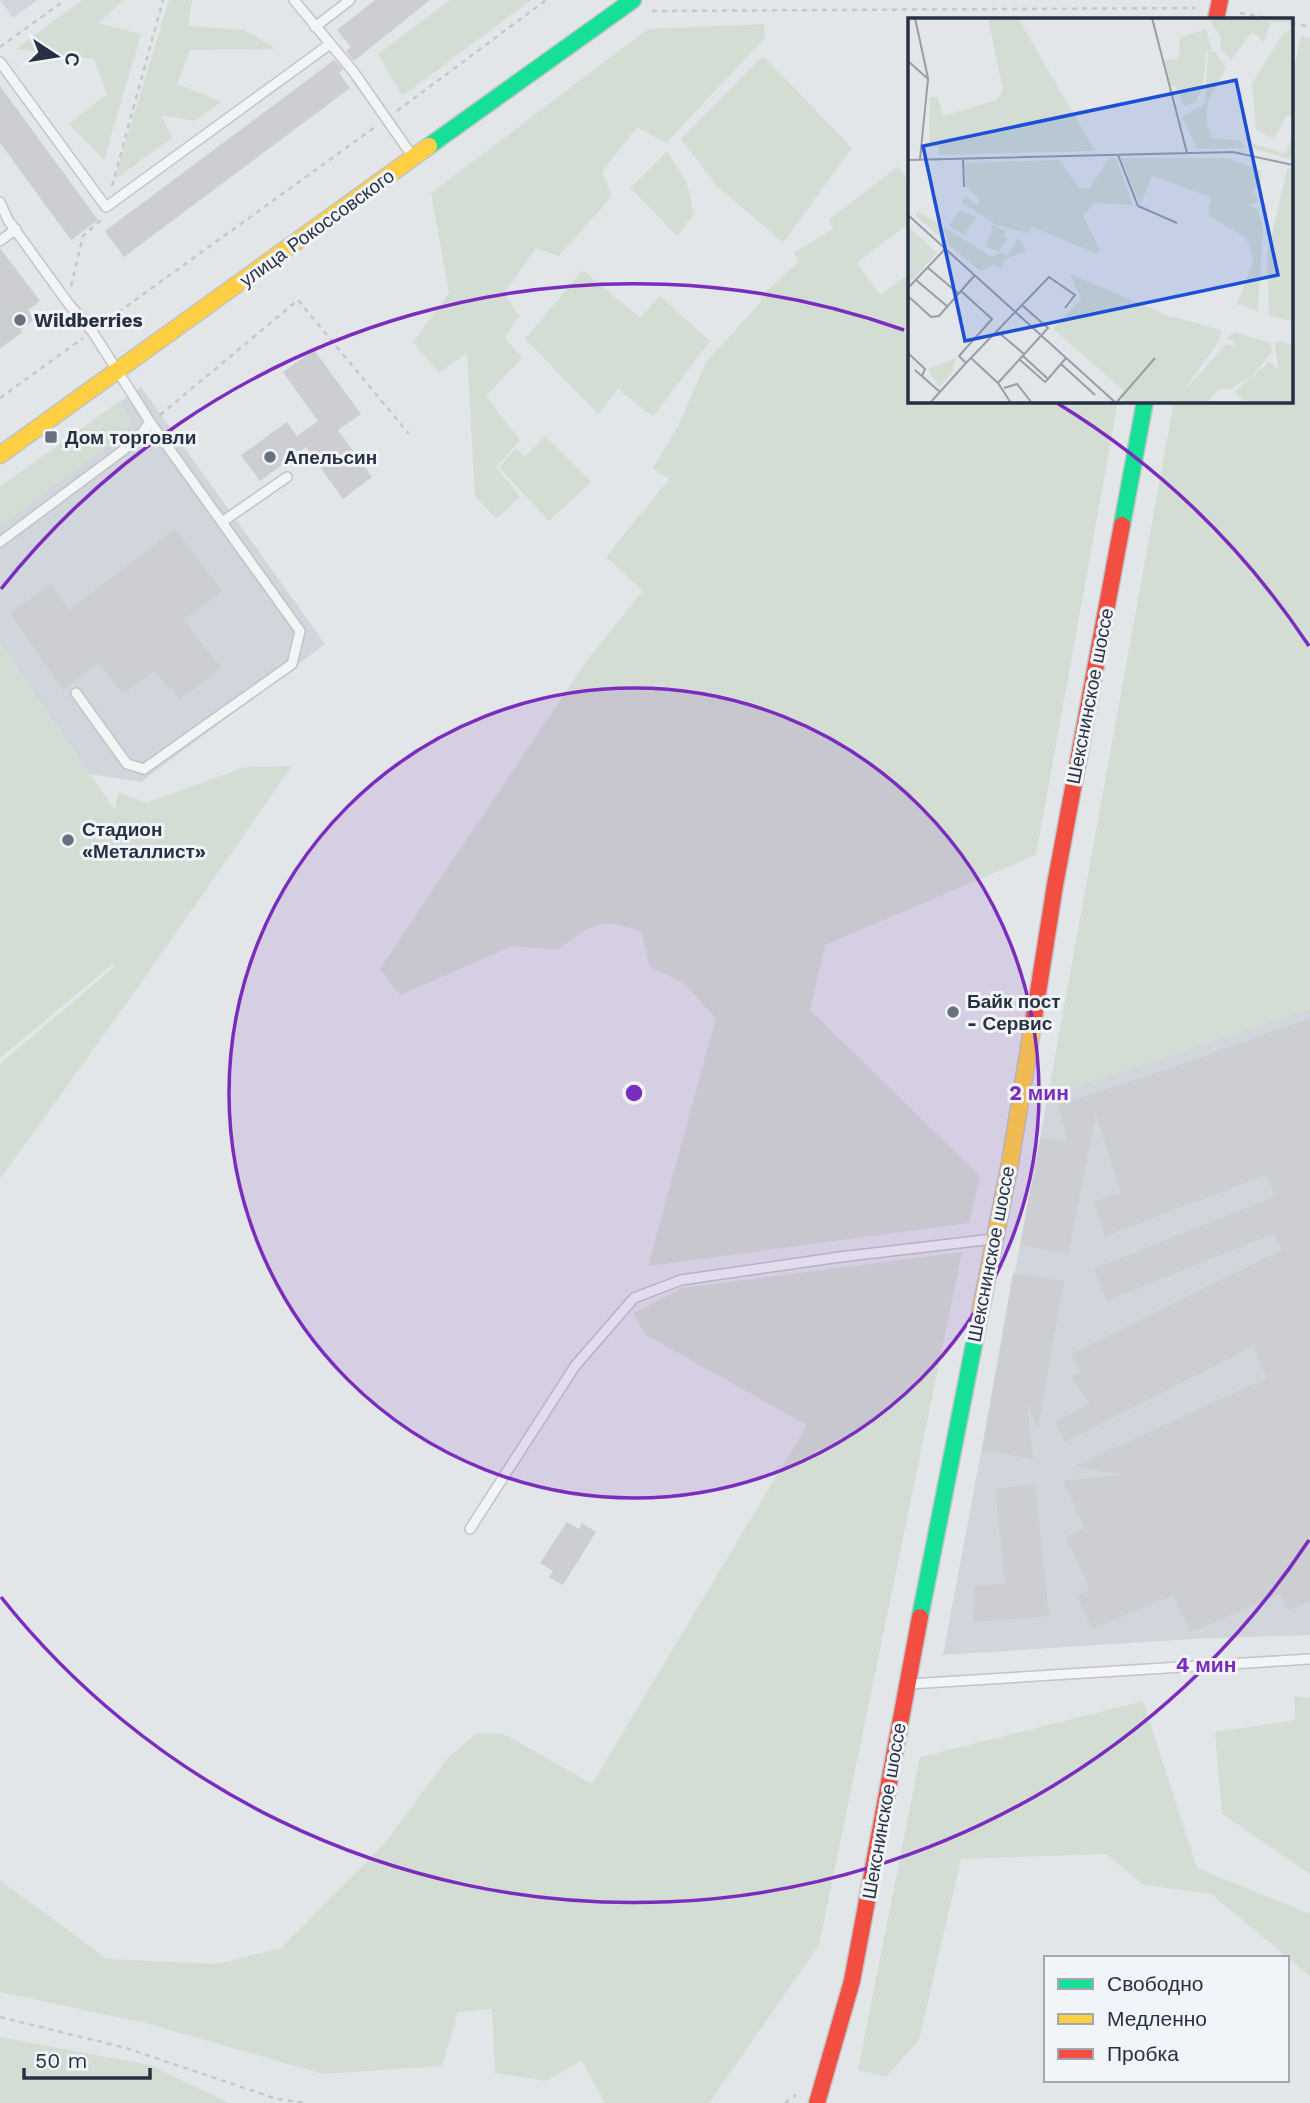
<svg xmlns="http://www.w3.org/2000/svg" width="1310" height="2103" font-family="'Work Sans',sans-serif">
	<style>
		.built { fill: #d1d5dc }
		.green { fill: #d3ddd3 }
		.building { fill: #ccced1 }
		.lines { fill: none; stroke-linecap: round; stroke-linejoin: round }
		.lane-casing { stroke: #c1c4c7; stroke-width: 12 }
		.fast-casing { stroke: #c1c4c7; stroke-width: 19 }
		.slow-casing { stroke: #c1c4c7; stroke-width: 19 }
		.jam-casing { stroke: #c1c4c7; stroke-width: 19 }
		.path { stroke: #c4c7cc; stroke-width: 2.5; stroke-dasharray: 5 5; stroke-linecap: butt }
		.lane { stroke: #f3f4f5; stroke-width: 9 }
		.fast { stroke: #16e098; stroke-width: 16 }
		.slow { stroke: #ffcf43; stroke-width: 16 }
		.jam { stroke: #f24e42; stroke-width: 16 }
		.ring { fill: none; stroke: #7b2cbf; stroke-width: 3.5 }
		.poi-dot { fill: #69707e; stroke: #f1f4f8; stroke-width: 2.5 }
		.labels { text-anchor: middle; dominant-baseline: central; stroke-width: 6; stroke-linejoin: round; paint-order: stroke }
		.street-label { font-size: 19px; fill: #283144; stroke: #f1f4f8 }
		.poi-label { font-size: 19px; font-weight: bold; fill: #283144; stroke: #f1f4f8; text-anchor: start }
		.inset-road { fill: none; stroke: #989ea7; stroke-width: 2 }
		.view { fill: #1d4ed8; fill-opacity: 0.15; stroke: #1d4ed8; stroke-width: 3.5 }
		.inset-edge { fill: none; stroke: #283144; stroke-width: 3.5 }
		.centre { fill: #7b2cbf; stroke: #f1f4f8; stroke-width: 3.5 }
		.ring-label { font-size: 21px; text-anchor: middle; font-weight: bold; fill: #7b2cbf; stroke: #f1f4f8; stroke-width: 6; stroke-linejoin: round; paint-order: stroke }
	</style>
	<rect width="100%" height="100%" fill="#e3e6e9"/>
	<path class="built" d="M0,0H38L13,18Z
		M141,387L325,644L141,782L90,774L0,643V487Z
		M1310,1009V1635L1191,1639L943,1655L1048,1095Z"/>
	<path class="green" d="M82,0H124L98,23L141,34L104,160L69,124L107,94L94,59L16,49Z
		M169,0H192L188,26L244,30L277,49L190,50L177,84L222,102L194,121L161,115L172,138L114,180Z
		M450,0H531L402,96L378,54Z
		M764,24L765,38L666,143L637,127L602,172L612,196L559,256L536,248L504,294L520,316L505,337L522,358L486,396L520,440L496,467L520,497L496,519L475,496L467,353L439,373L413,342L449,293L431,193L648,29Z
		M1301,36L1310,38V1009L1048,1095L1174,401H1291V82Z
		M763,56L852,148L783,243L717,186L681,139Z
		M667,151L687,183L694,214L677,236L630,188Z
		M898,166L909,181V223L857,263L880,295L909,274V401H1118L1036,855L825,945L810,1010L980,1176L969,1223L648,1266L716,1018L682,982L649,966L642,932C599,916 593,924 557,950L512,946L400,995L380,969L587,660L643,591L606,557L669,479L653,468L680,422L706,362L760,303L762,294L799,262L794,253L833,229L829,220Z
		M583,270L640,318L660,296L710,341L653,417L618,389L598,414L525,339Z
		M120,401L131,421L124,435L0,526V487Z
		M545,436L591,482L549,521L499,467L516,448L525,457Z
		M0,643L115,810L118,792L146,803L245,767L292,766L134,993L0,1179V1064L112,969L115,962L0,1058Z
		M962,1252L819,1945L709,2103H605L582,2061L546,2081L495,2073L492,2009L458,2012L442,2066L323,2074L145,2023L0,1992V1880L107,1959L217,1964L281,1948L384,1844L447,1759L477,1733L504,1734L592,1784L807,1425L644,1334L634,1313L682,1288Z
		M1294,1696L1310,1698V1874L1222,1814L1215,1732L1295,1720Z
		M1143,1701L1197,1868L1310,1914V1976L1211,1894L1144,1885L1106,1854L961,1859L919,2040L886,2077L858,2070L920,1757Z
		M0,2037L150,2065L229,2103H0Z"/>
	<path class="building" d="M375,0H430L354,61L346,51L351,47L337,30Z
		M334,60L343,69L339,73L350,88L124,257L105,231Z
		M0,86L98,220L71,240L0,143Z
		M0,248L40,301L28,310L35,319L20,330L22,332L0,349Z
		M314,350L361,414L338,430L372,477L343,499L306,447L260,481L241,455L287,422L297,436L318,421L283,372Z
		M175,529L222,591L184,620L221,668L180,699L171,687L169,689L154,671L123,694L99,663L63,690L10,613L51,584L69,610Z
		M1310,1018V1601L1288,1610L1280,1594L1191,1632L1173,1595L1092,1629L1077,1596L1090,1590L1066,1537L1085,1528L1063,1481L1122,1475L1075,1466L1267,1378L1253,1346L1065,1442L1055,1422L1090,1404L1071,1377L1081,1372L1071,1354L1282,1250L1274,1233L1107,1301L1094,1269L1275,1196L1266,1175L1105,1236L1094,1202L1121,1192L1096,1115L1068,1254L1020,1245L1041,1137L1068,1142L1058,1105L1172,1068Z
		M1013,1273L1064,1281L1038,1428L1027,1403L1033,1459L982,1450Z
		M1028,1485L1027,1488L1035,1485L1049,1616L973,1622L974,1585L1005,1584L995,1489Z
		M567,1522L579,1529L582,1523L596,1532L563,1585L549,1577L553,1571L540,1563Z"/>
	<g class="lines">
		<defs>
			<path id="lane" d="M294,0L353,71L413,157
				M315,27L350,0
				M0,62L106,207L330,44
				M0,202L8,220L68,303L92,331L150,422L300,631L292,664L144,769L127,764L76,693
				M0,241L16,229
				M222,522L287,477
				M0,542L137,440L150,422
				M470,1529L575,1366L634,1298L681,1280L840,1257L993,1239
				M909,1684L1310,1659"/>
			<path id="fast" d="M429,146L633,0
				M1122,525L1145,401
				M920,1617L977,1329"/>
			<path id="slow" d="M0,455L429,146
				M977,1329L1010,1163L1033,1024"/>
			<path id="jam" d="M1216,19L1220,0
				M1033,1024L1055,885L1122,525
				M817,2103L852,1981L920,1617"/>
		</defs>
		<use href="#lane" class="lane-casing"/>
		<use href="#fast" class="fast-casing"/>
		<use href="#slow" class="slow-casing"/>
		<use href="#jam" class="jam-casing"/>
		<path class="path" d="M652,11L1195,8
			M1240,13L1271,19
			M1291,23L1310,27
			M0,47L65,0
			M397,111L546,0
			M112,186L163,0
			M71,286L83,236L102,219
			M102,324L375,127
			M0,398L83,338
			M160,415L298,300L409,434
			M0,2017L126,2048L277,2099L306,2103
			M785,2103L796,2095"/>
		<use href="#lane" class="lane"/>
		<use href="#fast" class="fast"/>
		<use href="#slow" class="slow"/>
		<use href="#jam" class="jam"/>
	</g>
	<circle cx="634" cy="1093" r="405" fill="#7b2cbf" fill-opacity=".12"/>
	<g class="ring">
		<circle cx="634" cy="1093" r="405"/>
		<path d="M1309 1540A809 809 0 0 1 1 1597M1 589A809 809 0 0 1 904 330M1057 403A809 809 0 0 1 1309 646"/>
	</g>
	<g class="poi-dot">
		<circle cx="20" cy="320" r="7"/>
		<rect x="44" y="430" width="14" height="14" rx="3.5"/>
		<circle cx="270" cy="457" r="7"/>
		<circle cx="68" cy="840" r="7"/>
		<circle cx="953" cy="1012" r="7"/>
	</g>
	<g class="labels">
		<g class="street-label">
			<text transform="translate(317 228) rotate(-36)">улица Рокоссовского</text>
			<text transform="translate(1090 696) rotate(-79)">Шекснинское шоссе</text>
			<text transform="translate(991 1254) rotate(-79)">Шекснинское шоссе</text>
			<text transform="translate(884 1811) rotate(-80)">Шекснинское шоссе</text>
		</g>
		<g class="poi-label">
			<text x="34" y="320">Wildberries</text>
			<text x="65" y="437">Дом торговли</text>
			<text x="284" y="457">Апельсин</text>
			<text x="82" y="829">Стадион<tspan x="82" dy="22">«Металлист»</tspan></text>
			<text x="967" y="1001">Байк пост<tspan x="967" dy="22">- Сервис</tspan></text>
		</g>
	</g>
	<g transform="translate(908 18)">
		<rect width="385" height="385" fill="#e3e6e9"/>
		<path d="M80,0H110L187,133L31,137V129L21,128L22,80L30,79L35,98L89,82L95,72ZM301,0H385V101L379,97L366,121L348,112L344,65L375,15L383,10L380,4H363L356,24L344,14L323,42L312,30L313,20ZM298,11L304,32L298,34L295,67L288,84L276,88L267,67L263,68L256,43L271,40L272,20ZM306,33L318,50L300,83L298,100L303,121L331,122L338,130L289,131L274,99L297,86L300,34ZM385,116V142L344,130L345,126L378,136ZM201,140H208L225,187L186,185L175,198L192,232L189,236L125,209L120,215L88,207L53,184L58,178L68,187L73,183L58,169L56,145L151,142L171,170L181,171ZM213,140H320L353,153V165L345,171L350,184L340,187L350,192L355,210L350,293L329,286L345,245L342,229L338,220L300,197L303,179L244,158L232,187ZM380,149L385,151V304L361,297L359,236ZM52,192L68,199L56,217L41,208ZM9,193L32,206L34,221L7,197ZM85,207L98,213L95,219L99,221L90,234L78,228ZM0,208L29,235L0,266ZM36,209L84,239L93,234L100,238L110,220L118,233L95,242L94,251L86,247L72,253L40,226ZM162,256L258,297L313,312L311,323L273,376L318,326L326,328L325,322L318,321L326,314L362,325L364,334L342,360L322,371H311L298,385H218L211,379L215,372L145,311L173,281ZM374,323L385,327V385H339L326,374L361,344L370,351L367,325ZM48,340L44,355L31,369L20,351Z" fill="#d3ddd3"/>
		<path class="inset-road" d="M7,0L20,60M244,0L279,135M0,43L20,61L12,141M210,137L230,188L269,205M55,141L56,169M0,142L325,134L385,147M0,197L208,385L247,340M19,249L51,276M8,262L40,289M0,270L38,230M0,278L23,299L31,298L67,257M90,314L116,336M0,335L17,351L14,358M115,338L140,361L158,340M63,340L90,365L140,310L115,288M111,341L137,364L140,361M58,345L141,259L167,277L157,290M153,346L187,377M7,352L32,374M90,365L103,385M96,370L109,366L124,385M22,385L58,345L51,338L84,301L53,273"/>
		<path class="view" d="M328,62L370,257L57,323L15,128Z"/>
		<rect width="385" height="385" class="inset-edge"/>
	</g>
	<circle cx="634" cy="1093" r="10" class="centre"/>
	<g class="ring-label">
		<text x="1039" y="1100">2 мин</text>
		<text x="1206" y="1672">4 мин</text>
	</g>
	<rect x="1044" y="1956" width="245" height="126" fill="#f1f4f8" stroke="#a1a6b0" stroke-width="2"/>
	<rect x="1058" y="1979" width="35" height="10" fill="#16e098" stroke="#a1a6b0" stroke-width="2"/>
	<text x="1107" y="1991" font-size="21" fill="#283144">Свободно</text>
	<rect x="1058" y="2014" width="35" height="10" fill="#ffcf43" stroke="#a1a6b0" stroke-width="2"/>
	<text x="1107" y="2026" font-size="21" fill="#283144">Медленно</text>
	<rect x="1058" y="2049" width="35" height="10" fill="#f24e42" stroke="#a1a6b0" stroke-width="2"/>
	<text x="1107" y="2061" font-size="21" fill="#283144">Пробка</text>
	<g transform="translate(56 56) rotate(102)" stroke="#f1f4f8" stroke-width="5" paint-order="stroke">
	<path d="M0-5L12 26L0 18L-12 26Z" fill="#283144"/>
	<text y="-10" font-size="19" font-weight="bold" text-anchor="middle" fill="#283144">С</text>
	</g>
	<path d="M24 2068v10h126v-10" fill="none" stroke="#283144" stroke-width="3.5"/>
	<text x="35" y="2068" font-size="21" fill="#283144" stroke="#f1f4f8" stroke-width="5" paint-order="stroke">50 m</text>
</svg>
